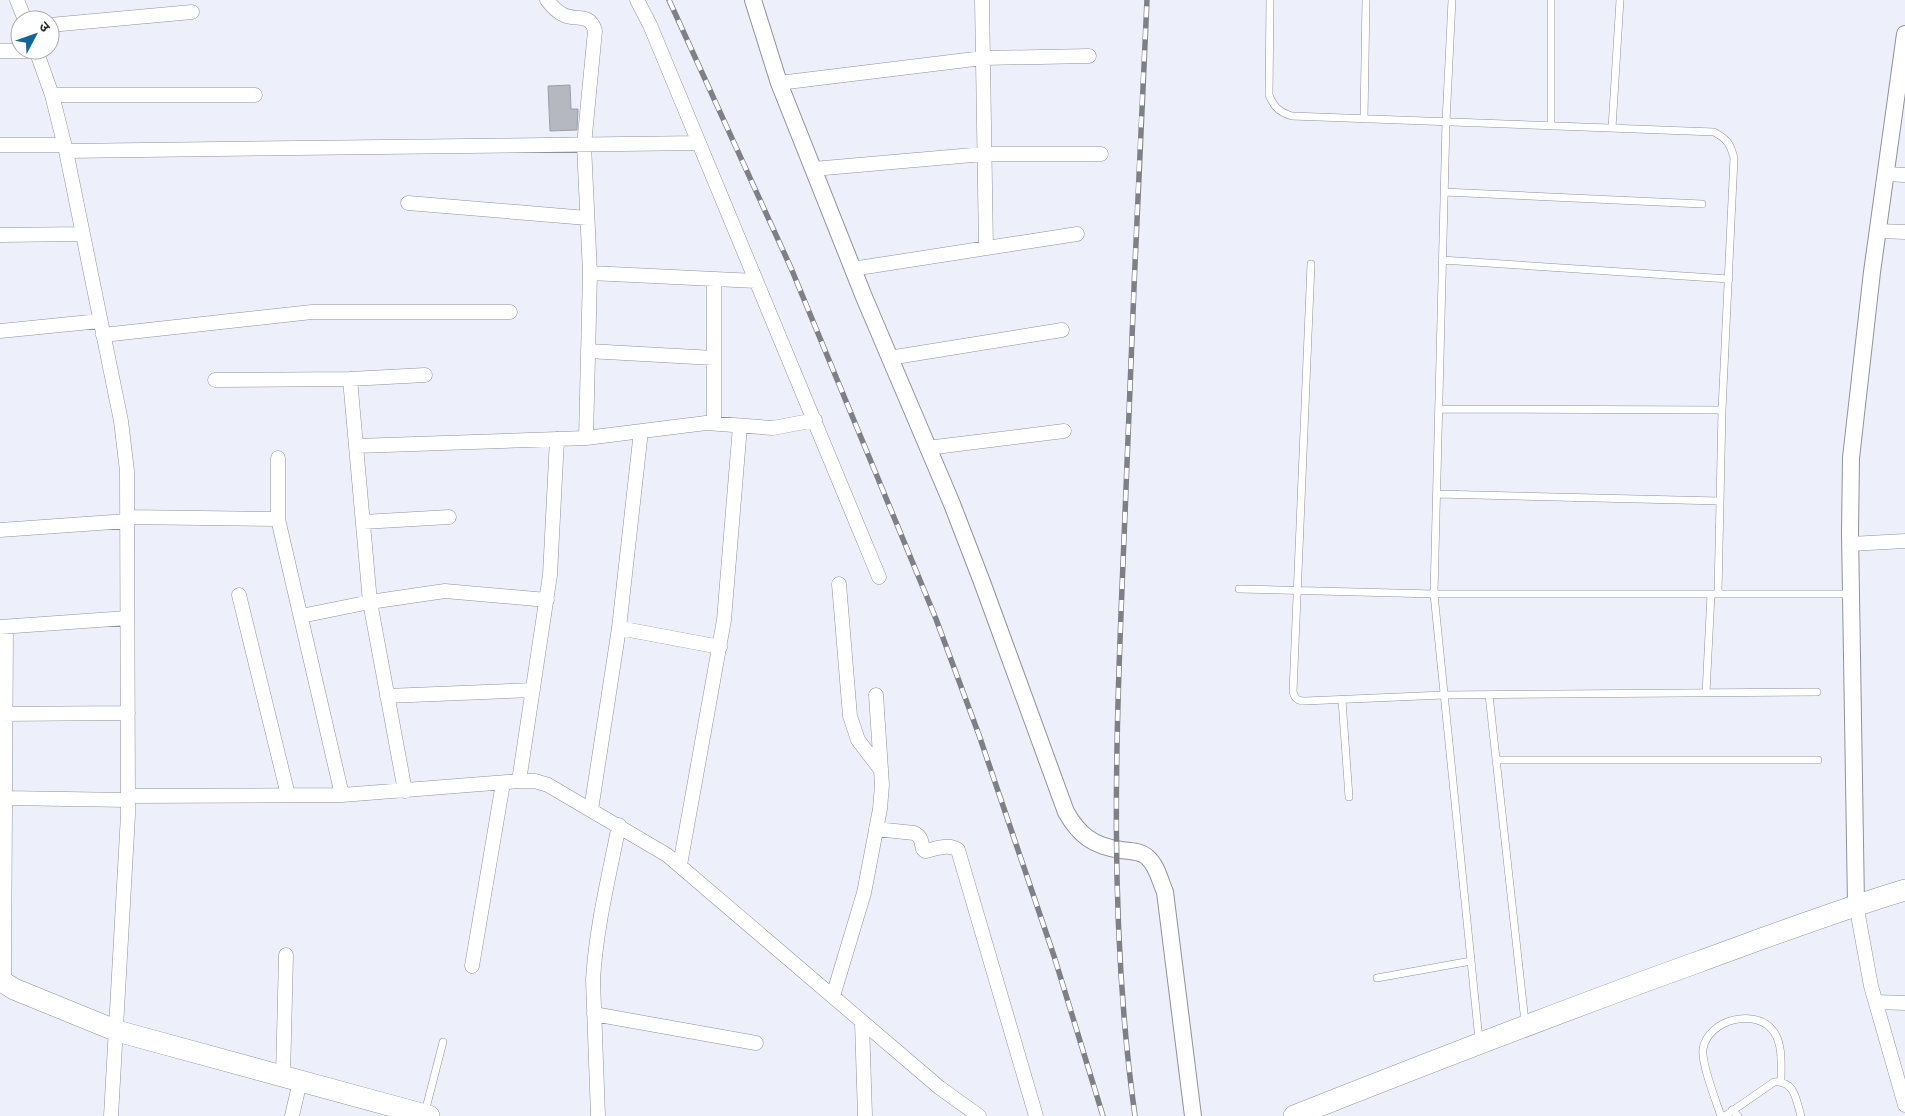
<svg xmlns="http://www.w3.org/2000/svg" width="1905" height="1116" font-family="'Fira Sans Condensed','Noto Sans Devanagari',sans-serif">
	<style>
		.building { fill: #b5b8c1; stroke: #9b9ea7 }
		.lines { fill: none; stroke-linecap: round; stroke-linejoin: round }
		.service-casing { stroke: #8f929b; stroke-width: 8 }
		.minor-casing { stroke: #8f929b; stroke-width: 15 }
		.tertiary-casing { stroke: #8f929b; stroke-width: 18 }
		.primary-casing { stroke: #8f929b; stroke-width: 22 }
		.service { stroke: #fff; stroke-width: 7 }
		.minor { stroke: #fff; stroke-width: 14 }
		.tertiary { stroke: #fff; stroke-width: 16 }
		.primary { stroke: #fff; stroke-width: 21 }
		.rail-casing { stroke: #7e8086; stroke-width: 5.5 }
		.rail { stroke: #fff; stroke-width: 4; stroke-dasharray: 11; stroke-linecap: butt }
	</style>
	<rect width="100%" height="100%" fill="#edf0fa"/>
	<path class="building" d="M570,85L571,109H578L577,130L550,131L548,86Z"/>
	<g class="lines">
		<defs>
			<path id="service" d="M1270,0L1269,95C1274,107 1279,112 1292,116L1714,132C1727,139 1730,143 1734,158L1722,410L1718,594
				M1452,0L1446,122L1434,594L1479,1040
				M1551,0V126
				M1364,119L1366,0
				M1612,128L1620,0
				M1444,192L1702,204
				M1442,260L1729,279
				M1311,264L1293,692C1295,699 1298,701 1305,701L1444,695L1817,692
				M1439,409L1722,410
				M1437,494L1720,501
				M1239,589L1434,594H1851
				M1706,693L1711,594
				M1489,695L1525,1022
				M1342,700L1349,797
				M1497,760H1818
				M1377,978L1471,961
				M1732,1110L1738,1116
				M425,1112L443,1042
				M1721,1116C1716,1101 1701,1063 1703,1049C1708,1019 1757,1007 1774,1032C1783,1045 1781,1066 1781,1081
				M1725,1116L1774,1082C1795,1080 1796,1100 1801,1116"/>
			<path id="minor" d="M17,0L25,20
				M547,0C551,5 556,11 562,14C574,22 590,11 595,31L584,145L590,273L586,438
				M637,0L650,25L879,577
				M982,0L986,248
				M50,25L192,12
				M36,50L52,95L66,151L121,421L127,471L128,815L111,1116
				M0,51H36
				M779,83L983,58L1089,56
				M52,95H255
				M0,145H64
				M66,151L699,143
				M813,169L984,154H1101
				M1885,174L1905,175
				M408,203L587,218
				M1878,231L1905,232
				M0,235L83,234
				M852,269L1077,234
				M590,273L756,281
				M0,331L100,321
				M103,335L312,312H510
				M588,351L714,358
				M889,358L1062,330
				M350,379L370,602L405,791
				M215,380L350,379L425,375
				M714,423V280
				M356,446L586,438L706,423L773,428L815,420
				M927,448L1064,431
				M278,458V519L342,795
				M127,517L278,519
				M363,522L449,517
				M0,530L127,521
				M1850,544L1905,541
				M839,584L850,716L858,740L881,770
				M239,595L288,795
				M301,616L370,602L445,591L547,600
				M0,627L127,618
				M619,628L720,647
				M387,696L533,690
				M0,714L128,713
				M519,781L550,575L557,439
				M128,796L342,795L519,781H535L548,785L667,855L940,1088L979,1116
				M5,798L128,800
				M591,810L619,628L641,431
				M876,829L914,833C922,837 921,841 923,849L925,851C936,849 949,843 958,850L1036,1116
				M680,865L724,620L740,426
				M1856,904L1871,986L1905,1105
				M472,966L503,783
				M4,982L6,627
				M833,996L864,893L880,809L882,785L876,695
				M1876,1002L1905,1003
				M594,1014L756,1043
				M862,1022L865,1116
				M283,1077L286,955
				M292,1116L300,1081
				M598,1116L593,980C596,928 609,876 619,825"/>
			<path id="tertiary" d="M753,0L779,83L864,297L952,504L982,582L1066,812C1079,835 1093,846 1121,850C1129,851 1141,851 1147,857C1157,865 1160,881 1165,892L1193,1116
				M1856,904L1850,533L1851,458L1872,272L1905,34"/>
			<path id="primary" d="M0,980L14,989L117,1031L429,1116
				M1294,1116C1428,1063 1562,1011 1698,962C1767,937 1835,911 1905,890"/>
		</defs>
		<use href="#service" class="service-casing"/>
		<use href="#minor" class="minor-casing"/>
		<use href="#tertiary" class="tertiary-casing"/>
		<use href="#primary" class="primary-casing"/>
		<use href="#service" class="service"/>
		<use href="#minor" class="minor"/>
		<use href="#tertiary" class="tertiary"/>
		<use href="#primary" class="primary"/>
		<defs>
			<path id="rail" d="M669,0L791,268L936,619L979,735L1054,956L1103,1116
				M1135,1116C1108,923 1116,733 1124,539C1131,359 1138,180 1147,0"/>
		</defs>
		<use href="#rail" class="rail-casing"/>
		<use href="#rail" class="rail"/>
	</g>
	<g transform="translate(35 35) rotate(49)"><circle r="24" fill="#ffffff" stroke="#aaabac"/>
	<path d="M0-4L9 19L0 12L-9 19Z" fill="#106697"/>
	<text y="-8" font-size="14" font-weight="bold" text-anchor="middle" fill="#2b2d30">उ</text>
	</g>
</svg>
